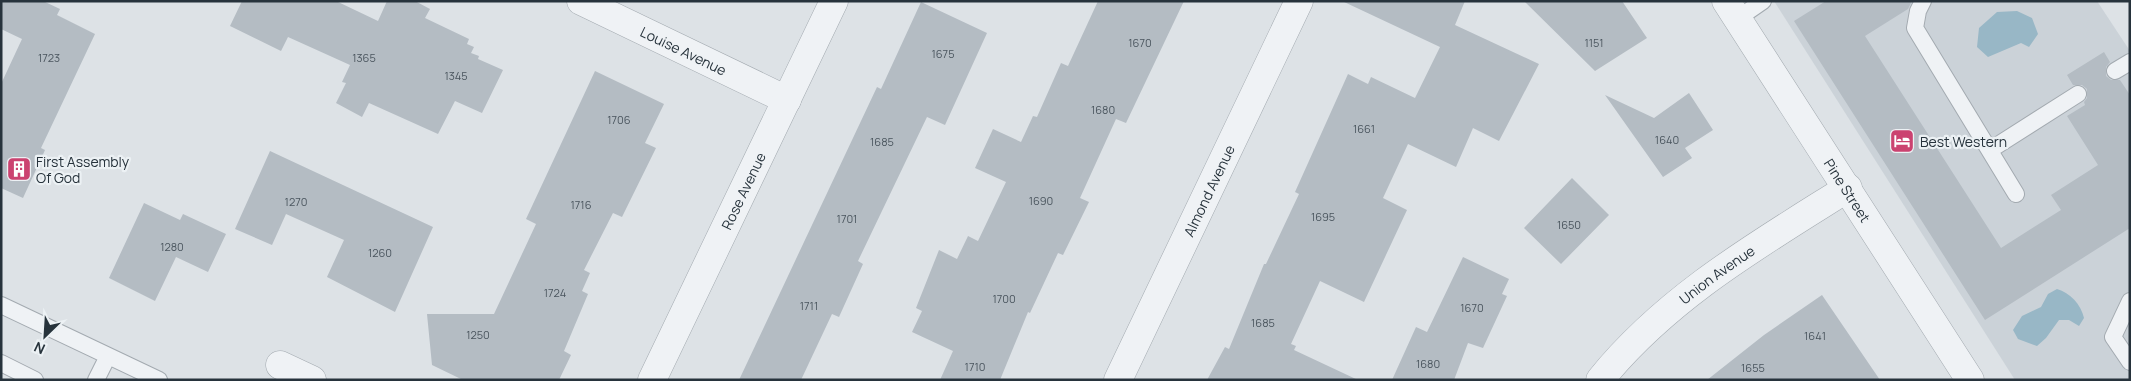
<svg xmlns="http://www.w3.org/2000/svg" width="2131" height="381" font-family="Manrope,sans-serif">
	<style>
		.built { fill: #cbd2d8 }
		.water { fill: #98b7c6 }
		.building { fill: #b4bcc3 }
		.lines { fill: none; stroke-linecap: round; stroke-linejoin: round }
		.service-casing { stroke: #a3aab0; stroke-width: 18 }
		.minor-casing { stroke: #a3aab0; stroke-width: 29 }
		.service { stroke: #eff2f5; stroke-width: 16 }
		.minor { stroke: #eff2f5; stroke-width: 28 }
		.labels { text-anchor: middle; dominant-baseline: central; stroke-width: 4.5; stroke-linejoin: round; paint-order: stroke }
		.number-label { font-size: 11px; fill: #4a555e }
		.street-label { font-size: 14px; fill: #27333c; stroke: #ecf1f4 }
		.poi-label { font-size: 14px; fill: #27333c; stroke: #ecf1f4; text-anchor: start }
	</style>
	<rect width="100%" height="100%" fill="#dde2e6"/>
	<path class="built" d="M1774,1H2097L2130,51V380H2015Z"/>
	<path class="water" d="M2017,11L2032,18L2038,34L2029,47L2021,43L1988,57L1977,47L1979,28L1997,12Z
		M2057,289C2070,293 2081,304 2084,318L2079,326L2069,320H2059L2046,338L2037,346L2018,339L2013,330L2022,316L2041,307L2048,294Z"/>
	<path class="building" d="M1,1H43L60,9L57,15L95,34L41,148L45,150L23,198L1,188V84L22,39L1,29Z
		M242,1H336L378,21L387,1H415L430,9L425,18L469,39L467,44L474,47L471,53L479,56L478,59L503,70L482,113L455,101L438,134L369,103L362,117L336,103L346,83L342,82L350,65L288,37L281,51L230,26Z
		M1098,1H1184L1126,123L1116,119L1080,198L1089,202L1063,255L1058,253L1030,313L1028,312L1000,380H940L953,351L912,332L922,311L916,308L939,250L957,259L968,236L978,241L1006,182L975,168L993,129L1021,142L1033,116L1037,117L1061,63L1068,66Z
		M1342,1H1465L1455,25L1539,64L1499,141L1473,128L1456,167L1408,144L1383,198L1407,210L1364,302L1320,281L1291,344L1296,346L1294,350L1358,380H1207L1225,347L1229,349L1264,264H1266L1299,194L1295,192L1348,74L1368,84L1371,77L1415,98L1440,47Z
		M1524,1H1622L1647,38L1595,71Z
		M1826,1H1912L1908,9L1865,36L2001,248L2061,210L2051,195L2098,165L2067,116L2085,105L2084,102L2087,98V89L2082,85H2073L2067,75L2104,52L2110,62L2106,67V76L2111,80H2120L2130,95V228L1985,320L1794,21Z
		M921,2L987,33L945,125L927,117L858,261L863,264L839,317L832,314L801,380H739L877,87L881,89Z
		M595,71L664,104L645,143L656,148L622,217L613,213L584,270L590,273L582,291L588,294L564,351L571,355L559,380H463L432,365L427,314H494L536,224L526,219Z
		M1689,93L1713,130L1685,148L1692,158L1663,177L1605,95L1654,118Z
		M270,151L433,227L395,312L327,277L344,240L286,214L272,245L235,229Z
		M1572,178L1609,215L1561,264L1524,228Z
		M144,203L180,220L183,214L226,234L208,272L176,257L155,301L109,278Z
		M1463,257L1509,279L1502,294L1507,296L1483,348L1468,343L1454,380H1392L1416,327L1427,332Z
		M1822,295L1880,380H1707L1764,335Z"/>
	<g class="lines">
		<defs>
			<path id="service" d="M1923,1L1918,11L1915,28L2016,194
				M1737,19L1763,1
				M2115,71L2130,62
				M1990,150L2078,94
				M2130,301L2113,337L2130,362
				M1,305L159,380
				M1,363L35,380
				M96,380L108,356"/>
			<g id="minor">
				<path id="s1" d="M581,1L787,100"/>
				<path id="s2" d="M1726,1L1970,380"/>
				<path d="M280,365L312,380"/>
				<path id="s3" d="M652,380L834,1"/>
				<path id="s4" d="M1118,380L1299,1"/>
				<path id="s5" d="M1600,380C1667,297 1759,244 1848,188"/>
			</g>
		</defs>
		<use href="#service" class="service-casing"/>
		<use href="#minor" class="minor-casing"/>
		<use href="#service" class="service"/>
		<use href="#minor" class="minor"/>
	</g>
	<defs>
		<symbol id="hotel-square" viewBox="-11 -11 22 22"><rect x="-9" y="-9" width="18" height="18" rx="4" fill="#cb4270" stroke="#ecf1f4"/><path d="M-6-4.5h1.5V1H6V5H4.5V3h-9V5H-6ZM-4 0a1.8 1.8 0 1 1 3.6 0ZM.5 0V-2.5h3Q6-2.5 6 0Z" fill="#fff"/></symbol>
		<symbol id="building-square" viewBox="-11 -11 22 22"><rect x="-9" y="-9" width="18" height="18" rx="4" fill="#cb4270" stroke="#ecf1f4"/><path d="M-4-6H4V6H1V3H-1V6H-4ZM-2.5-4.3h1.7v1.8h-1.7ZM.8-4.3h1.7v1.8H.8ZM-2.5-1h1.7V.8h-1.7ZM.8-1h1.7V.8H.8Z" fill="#fff"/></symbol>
	</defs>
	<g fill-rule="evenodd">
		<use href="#hotel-square" x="1888" y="127" width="28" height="28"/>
		<use href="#building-square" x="5" y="155" width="28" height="28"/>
	</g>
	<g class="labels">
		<g class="number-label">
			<text x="1140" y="42">1670</text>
			<text x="1594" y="42">1151</text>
			<text x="943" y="53">1675</text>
			<text x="49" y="57">1723</text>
			<text x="364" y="57">1365</text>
			<text x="456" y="75">1345</text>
			<text x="1103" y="109">1680</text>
			<text x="619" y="119">1706</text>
			<text x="1364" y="128">1661</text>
			<text x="1667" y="139">1640</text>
			<text x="882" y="141">1685</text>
			<text x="1041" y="200">1690</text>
			<text x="296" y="201">1270</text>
			<text x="581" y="204">1716</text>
			<text x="1323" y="216">1695</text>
			<text x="847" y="218">1701</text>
			<text x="1569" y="224">1650</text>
			<text x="172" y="246">1280</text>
			<text x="380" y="252">1260</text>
			<text x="555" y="292">1724</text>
			<text x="1004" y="298">1700</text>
			<text x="809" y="305">1711</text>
			<text x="1472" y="307">1670</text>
			<text x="1263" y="322">1685</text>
			<text x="478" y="334">1250</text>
			<text x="1815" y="335">1641</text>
			<text x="1428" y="363">1680</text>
			<text x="975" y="366">1710</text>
			<text x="1753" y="367">1655</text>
		</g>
		<g class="street-label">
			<text stroke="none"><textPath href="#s1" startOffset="114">Louise Avenue</textPath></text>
			<text stroke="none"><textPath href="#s4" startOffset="210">Almond Avenue</textPath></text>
			<text stroke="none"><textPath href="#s2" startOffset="225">Pine Street</textPath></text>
			<text stroke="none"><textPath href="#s3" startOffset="210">Rose Avenue</textPath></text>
			<text stroke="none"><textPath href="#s5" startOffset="158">Union Avenue</textPath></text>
		</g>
		<g class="poi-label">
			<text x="1920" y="141">Best Western</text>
			<text x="36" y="161">First Assembly<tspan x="36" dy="16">Of God</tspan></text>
		</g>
	</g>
	<rect width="2131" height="381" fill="none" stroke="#27333c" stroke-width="5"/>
	<g transform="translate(45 336) rotate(205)" stroke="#ecf1f4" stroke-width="4" paint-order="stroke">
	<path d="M0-4L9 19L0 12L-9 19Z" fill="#27333c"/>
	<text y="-8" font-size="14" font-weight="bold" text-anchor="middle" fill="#27333c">N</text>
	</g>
</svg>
